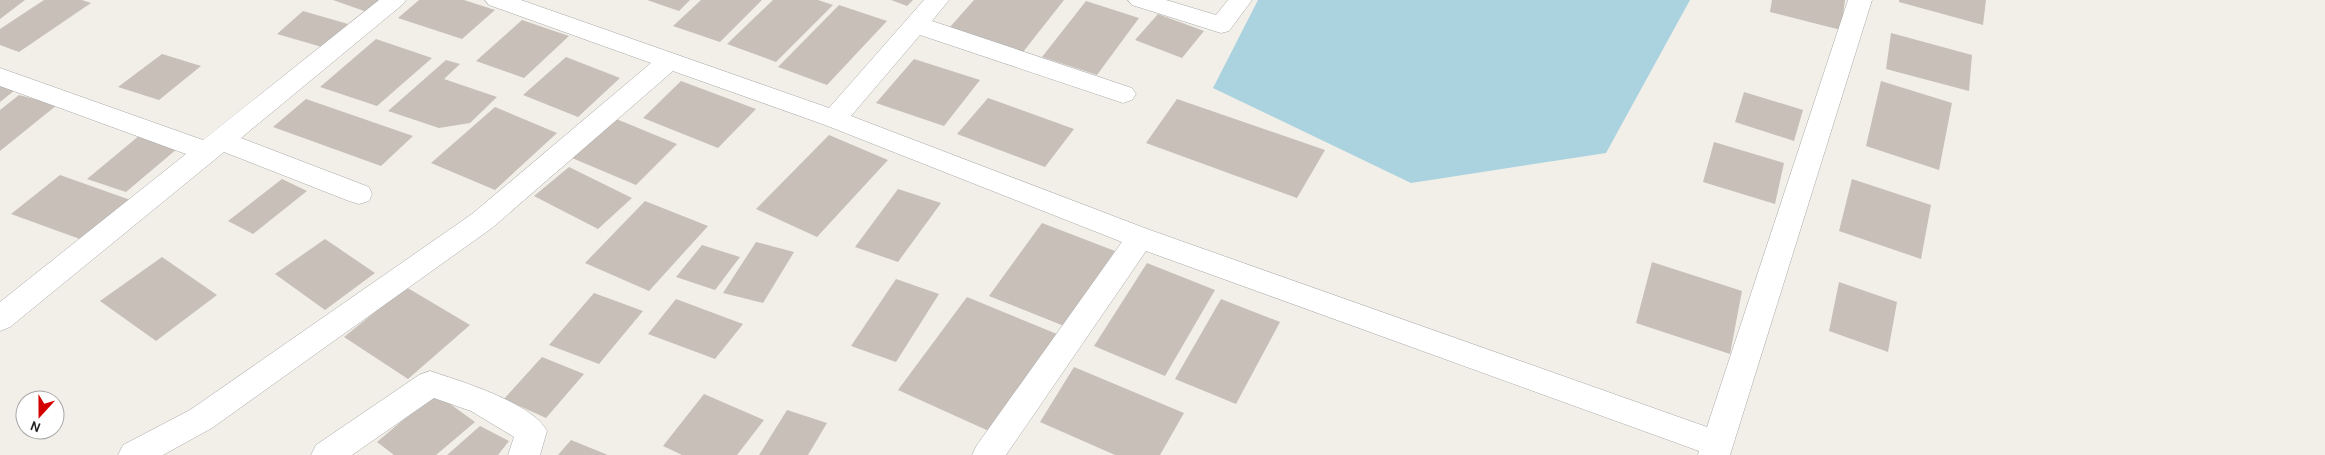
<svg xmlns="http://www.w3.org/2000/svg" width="2325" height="455" font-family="Karla,sans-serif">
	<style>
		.water { fill: #aad3df }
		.building { fill: #c7bfb8 }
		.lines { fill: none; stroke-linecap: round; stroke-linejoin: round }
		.minor-casing { stroke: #a9a9a9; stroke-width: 1 }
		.minor { fill: #fff; fill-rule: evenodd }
	</style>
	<rect width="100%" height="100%" fill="#f2efe9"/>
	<path class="water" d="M1258,0H1690L1606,153L1411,183L1213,88Z"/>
	<path class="building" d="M0,0H25L0,19Z
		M44,0H82L91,3L19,52L0,45V29Z
		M333,0H382L367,12Z
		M419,0H464L495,10L462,39L398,18Z
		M647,0H690L679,11Z
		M701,0H762L720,42L673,26Z
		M773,0H818L833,5L776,62L727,44Z
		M891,0H913L907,6Z
		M974,0H1064L1023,52L950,27Z
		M1772,0H1845L1841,30L1770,12Z
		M1899,0H1986L1983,25L1899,2Z
		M1086,1L1139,18L1097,75L1042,57Z
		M839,5L887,21L827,85L778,67Z
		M303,11L348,24L322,47L277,34Z
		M1158,14L1204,31L1182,58L1135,40Z
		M522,20L569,36L524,78L476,61Z
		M1891,33L1972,55L1969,91L1886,69Z
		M376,39L432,58L377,106L320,87Z
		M162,54L201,66L159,100L118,87Z
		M566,57L620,78L578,117L523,95Z
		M914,59L980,80L944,126L876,103Z
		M446,60L460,64L444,79L497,97L470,123L439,128L388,111Z
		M681,81L756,109L718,148L643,118Z
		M1881,81L1952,103L1939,170L1866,146Z
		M0,85L15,90L0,102Z
		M1744,92L1803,110L1794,141L1735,122Z
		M19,95L57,105L0,151V110Z
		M988,98L1074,129L1045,167L957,134Z
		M306,99L413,136L381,166L273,127Z
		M1177,99L1325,150L1297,198L1146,143Z
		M495,107L557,133L495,190L431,163Z
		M614,118L677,144L636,185L572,158Z
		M140,135L178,148L126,192L87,179Z
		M829,135L888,160L817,237L756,209Z
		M1714,142L1784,163L1775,204L1703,182Z
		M569,167L632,198L598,229L534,196Z
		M60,175L136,202L88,242L11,214Z
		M282,179L307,191L253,234L228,221Z
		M1852,179L1931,205L1921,259L1839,231Z
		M898,189L941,203L898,262L855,247Z
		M645,201L708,226L649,291L585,263Z
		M1042,223L1115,251L1064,326L989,296Z
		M325,239L375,273L325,310L275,274Z
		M756,242L794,252L763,303L723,293Z
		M702,245L740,257L715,290L676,277Z
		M162,257L217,295L156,341L100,301Z
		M1652,262L1742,291L1730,354L1636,323Z
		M1147,263L1215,290L1165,376L1094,346Z
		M896,279L939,294L896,362L851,346Z
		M1839,282L1897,302L1888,352L1829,331Z
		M406,287L470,325L408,379L344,337Z
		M594,293L643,311L599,364L549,345Z
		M967,297L1057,334L991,432L898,390Z
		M676,299L743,324L715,359L648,334Z
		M1221,299L1280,322L1236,404L1175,379Z
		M542,357L584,374L546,418L504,399Z
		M1074,367L1184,413L1160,455H1115L1040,422Z
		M435,393L475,422L436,455H394L377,442Z
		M704,394L764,420L737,455H682L663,446Z
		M787,410L827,423L808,455H759Z
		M480,426L509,441L498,455H447Z
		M571,440L608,455H558Z"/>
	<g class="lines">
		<defs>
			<path id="minor" d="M379,0H406L402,5L241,138L369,187L372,194L369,201L359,204L349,201L224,152L10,327L0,331V302L186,154L0,86V68L203,140Z
				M485,0H521L829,108L924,0H949L932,21L1132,88L1136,94L1132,100L1123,103L920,35L851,116L1150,230L1707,427L1848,0H1872L1730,455H1698L1699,451L1146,251L1006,455H972L977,445L1122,242L825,125L673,71L492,228L212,428L163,455H118L123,445L190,410L472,214L651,63L489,5Z
				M1128,0H1166L1216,15L1228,0H1252L1229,31L1221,33L1132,5Z
				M430,371C460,381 533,403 547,431L540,455H508L514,437L471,411L434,398L352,455H311L316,445L419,375Z"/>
		</defs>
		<use href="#minor" class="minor-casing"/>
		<use href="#minor" class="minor"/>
	</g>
	<g transform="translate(40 415) rotate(201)"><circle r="24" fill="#ffffff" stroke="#a7a7a7"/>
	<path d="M0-4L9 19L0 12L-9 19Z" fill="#d40000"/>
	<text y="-8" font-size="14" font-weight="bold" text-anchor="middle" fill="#222222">N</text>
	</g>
</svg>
